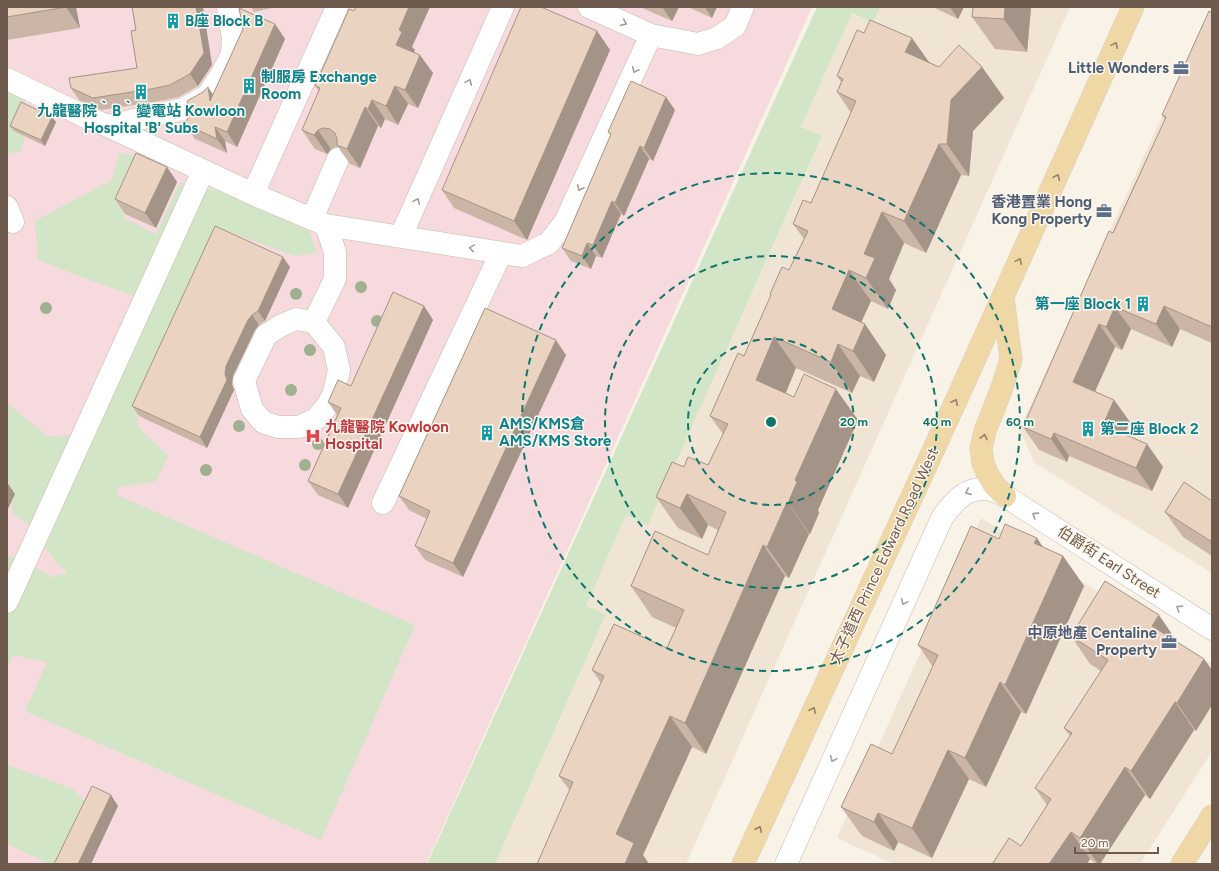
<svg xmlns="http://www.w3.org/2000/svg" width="1219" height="871" font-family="Figtree,'Noto Sans TC',sans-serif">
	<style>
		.residential { fill: #f0e4d5 }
		.medical { fill: #f6dadd }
		.green { fill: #d2e5c6 }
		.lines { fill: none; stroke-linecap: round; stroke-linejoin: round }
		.minor-casing { stroke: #c9baad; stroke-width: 23 }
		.major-casing { stroke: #d7d1cd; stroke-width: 23 }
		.minor { stroke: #fff; stroke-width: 22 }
		.major { stroke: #f0d7a6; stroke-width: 22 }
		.tree { fill: #a0b090 }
		.wall { fill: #cab5a6 }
		.shaded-wall { fill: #a49487 }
		.building { fill: #ebd3c1; stroke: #a49487 }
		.oneway { stroke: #a99d95 }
		.oneway2 { stroke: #968068 }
		.ring { fill: none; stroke: #0f766e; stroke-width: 2; stroke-dasharray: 7 5 }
		.labels { text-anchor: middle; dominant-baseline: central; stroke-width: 3; stroke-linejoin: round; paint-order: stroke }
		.culture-label { font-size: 15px; font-weight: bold; fill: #0d838f; stroke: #fdf6ec; text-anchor: start }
		.service-label { font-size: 15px; font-weight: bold; fill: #4e5e75; stroke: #fdf6ec; text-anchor: end }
		.health-label { font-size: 15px; font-weight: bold; fill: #be3a42; stroke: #fdf6ec; text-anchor: start }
		.street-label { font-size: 15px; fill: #6f5b4e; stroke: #fdf6ec }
		.centre { fill: #0f766e; stroke: #fdf6ec; stroke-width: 2 }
		.ring-label { font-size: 12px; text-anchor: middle; font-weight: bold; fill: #0f766e; stroke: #fdf6ec; stroke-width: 3; stroke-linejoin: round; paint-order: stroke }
	</style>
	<rect width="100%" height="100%" fill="#f9f2e6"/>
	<path class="residential" d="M880,7H1070L686,864H495L606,616L586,606L626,515L648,525L822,137L801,127L852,13L873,22Z
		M1212,7V573L1035,463L1019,430Z
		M981,518L1212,664V751L1140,864H894L837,838Z"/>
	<path class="medical" d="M7,7H812L426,864H7Z"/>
	<path class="green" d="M817,7H880L873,22L852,13L801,127L822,136L648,525L626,515L586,606L606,615L495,864H427Z
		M7,76L10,77L32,116L20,152L7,153Z
		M119,152L143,158L124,218L156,234L180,183L234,194L310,232L316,253L295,256L221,229L136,398L138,427L168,455L157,481L117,487L118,499L119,496L415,625L321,840L25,711L47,662L13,655L7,668V555L50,575L49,578L68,572L54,560L29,524L13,514L8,479L7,478V403L47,436L96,435L108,384L146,301L38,260L35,221L112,180Z
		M7,765L73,789L89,805L59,864H50L7,844Z"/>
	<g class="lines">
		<defs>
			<path id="minor" d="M589,7L651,35L698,44L717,38L735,26L743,7
				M7,79L88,118L108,126L253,194L326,225L522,256L549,243L565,222L651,35
				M108,126L183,109L207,96L221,75L232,54L233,39L228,7
				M253,194L337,7
				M7,207L13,222
				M312,219L338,159
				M401,236L503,7
				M296,319L314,322L334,347L339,370L334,392L328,405L316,419L299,427H278L263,422L252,409L244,381L266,335L282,325Z
				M314,322L335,279V252L326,225
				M383,503L501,253
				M7,602L203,171
				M786,864L942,518C954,501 967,485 991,490C996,491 1001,494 1005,496L1212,629"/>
			<path id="major" d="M1003,297L1011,359L1002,388L985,431L981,448L983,463L988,475L994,485L1005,496
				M743,864L960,392L1133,7
				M1182,864L1212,816"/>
		</defs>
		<use href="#minor" class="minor-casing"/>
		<use href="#major" class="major-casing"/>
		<use href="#minor" class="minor"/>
		<use href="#major" class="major"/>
	</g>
	<g class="tree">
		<circle cx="361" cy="287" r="6"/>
		<circle cx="296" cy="294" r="6"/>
		<circle cx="46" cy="308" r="6"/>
		<circle cx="377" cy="321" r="6"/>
		<circle cx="310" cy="350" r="6"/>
		<circle cx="291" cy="390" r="6"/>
		<circle cx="239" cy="426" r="6"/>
		<circle cx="318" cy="444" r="6"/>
		<circle cx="305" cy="465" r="6"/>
		<circle cx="206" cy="470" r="6"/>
	</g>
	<path class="wall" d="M7,7H76L80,28L7,40Z
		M132,7H203L212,65L198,86L179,97L160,101L101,110L79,100L71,88L137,68L136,30Z
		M251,7H276L254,12Z
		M640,7H679L672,21Z
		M688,7H717L712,18Z
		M933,7H964L958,19Z
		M970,7H1032L1031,8L1027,52L995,49L972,17L973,8Z
		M1212,13V343L1180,329L1172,347L1131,329L1122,350L1115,347L1095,391L1114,400L1130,422L1125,434L1147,444L1163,467L1152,491L1069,456L1067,462L1039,450L1023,427L1165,119L1162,115Z
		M275,24L285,39L237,147L225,141L227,153L195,139L185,124L213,94Z
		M597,31L610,50L527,240L454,208L442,190Z
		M412,47L415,50L414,52L433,73L418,108L408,104L398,125L385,119L381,128L378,126L360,168L350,164L338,147H336L331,149L327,154L315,149L302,130L319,91L315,86Z
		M929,62L939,67H982L1004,98L973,131L969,176L961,175L926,253L904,243L889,279L896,290L888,309L871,301L861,323L886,355L874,382L860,376L852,393L796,368L786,393L794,397L858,420L818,510L819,513L810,534H809L789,578L785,576L706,754L692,747L643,855L649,864H537L570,791L559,776L601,683L592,670L667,648L676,628L652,617L631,586L708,555L718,530L708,525L702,539L678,528L656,497L684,467L708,465L723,434L710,416L744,356L771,296L770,294L789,270L804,239L793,224L811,203L851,113L837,92L841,82L837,76Z
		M675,110L653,161L649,159L624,216L621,214L602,258L596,256L591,269L571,261L562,248L611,136L608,132Z
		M52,117L56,122L45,146L14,131L10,126Z
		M167,167L177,182L156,228L125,214L115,199Z
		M290,267L265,321L259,325L255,330L233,376L232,384L234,390L207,448L139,416L132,406Z
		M424,306L433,320L348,508L318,495L308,481L337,415L328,402L351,386Z
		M566,355L463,577L425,560L415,546L427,519L409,510L399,496Z
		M1212,501V556L1183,537L1165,512Z
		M999,539L1043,547L1063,556L1084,586L1026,714L1021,712L986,787L969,779L932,858L898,842L894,851L862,836L841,807L892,754L933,667L918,645Z
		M1105,581L1196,731L1194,730L1150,799L1145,795L1100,864H1097L1090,859L1087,864H994L993,863L1021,846L1047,805L1035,788L1070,736L1064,728L1101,671L1090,664L1071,636Z"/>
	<path class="shaded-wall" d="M66,7H76L80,28Z
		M196,7H203L212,65L198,86L190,74Z
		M409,7H430L412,47L415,50L409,63L396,45L399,30Z
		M662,7H679L672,21Z
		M705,7H717L712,18Z
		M950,7H964L958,19Z
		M1005,7H1032L1031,8L1027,52L1004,19Z
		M275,24L285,39L237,147L227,132Z
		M597,31L610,50L527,240L514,221Z
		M912,38L934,69L905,52Z
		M420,55L433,73L418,108L405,90Z
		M982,67L1004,98L973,131L969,176L947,144L951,100Z
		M395,86L408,104L398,125L386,106Z
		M208,87L218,102L210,101Z
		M666,97L675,110L653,161L644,148Z
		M372,100L385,119L381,128L368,109Z
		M365,107L378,126L360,168L347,149Z
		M52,117L56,122L45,146L41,140Z
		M215,127L225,141L227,153L217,139Z
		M318,130L331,149L327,154L314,135Z
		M939,144L961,175L926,253L904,221Z
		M640,146L649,159L624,216L615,203Z
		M167,167L177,182L156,228L145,213Z
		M612,201L621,214L602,258L593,245Z
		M882,212L904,243L889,279L896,290L888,309L866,278L864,254Z
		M587,243L596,256L591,269L582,256Z
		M283,257L290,267L265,321L258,311Z
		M849,270L871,301L853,340L832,309Z
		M424,306L433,320L348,508L338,494Z
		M1164,306L1180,329L1172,347L1156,324Z
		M1115,307L1131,329L1122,350L1106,327Z
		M252,315L259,325L255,330L233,376L232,384L234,390L207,448L200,437L225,374L226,366L248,320Z
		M865,324L886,355L874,382L853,351Z
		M1099,324L1115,347L1089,405L1073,382Z
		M774,337L796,368L778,411L756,380Z
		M556,340L566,355L463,577L453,563Z
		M838,344L860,376L852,393L831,362Z
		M836,389L858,420L818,510L819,513L810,534L788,503L795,480Z
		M1114,400L1130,422L1119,448L1103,425Z
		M1054,433L1069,456L1067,462L1051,439Z
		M1147,444L1163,467L1152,491L1136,468Z
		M9,485L15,494L7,511V490Z
		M687,494L708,525L702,539L680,508Z
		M787,502L809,534L789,578L767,547Z
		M1037,538L1057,568L1034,543Z
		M763,545L785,576L706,754L685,723Z
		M1063,556L1084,586L1026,714L1005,685Z
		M1159,615L1178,643L1152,626Z
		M1204,659L1212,670V705L1196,731L1177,703Z
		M1000,682L1021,712L986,787L965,758Z
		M1175,702L1194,730L1150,799L1131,771Z
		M670,716L692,747L643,855L649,864H625L616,834Z
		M948,750L969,779L932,858L912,828Z
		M1125,767L1145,795L1100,864H1098L1080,838Z
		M111,795L118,806L91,864H78Z
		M878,813L898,842L894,851L874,822Z
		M1071,832L1090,859L1087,864H1049Z"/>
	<path class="building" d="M7,7H66L7,17Z
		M132,7H196L204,53L190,74L170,85L151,89L93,98L71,88L69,78L137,68L131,31L136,30Z
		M356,7H409L399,30L402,32L396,45L420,55L405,90L395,86L386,106L372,100L368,109L365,107L347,149L337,145V139L335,133L330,129L323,128L318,130L314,135L302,130L320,88L315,86L349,9L354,11Z
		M521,7H541L597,31L514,221L442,190Z
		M973,7H1005L1004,19L972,17Z
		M239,8L275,24L227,132L215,127L217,139L185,124L190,114L187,101L203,92L208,87L210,101L243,29Z
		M1209,11L1212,13V327L1164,306L1156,324L1115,307L1106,327L1099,324L1073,382L1114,400L1103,425L1147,444L1136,468L1054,433L1051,439L1023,427L1109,231L1113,233L1166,117L1162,115Z
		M870,20L912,38L905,52L939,67L959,45L982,67L951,100L947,144H939L904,221L882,212L864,254L875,258L866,278L849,270L832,309L865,324L853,351L838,344L831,362L774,337L756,380L794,397L804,374L836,389L795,480L797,482L788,503L787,502L767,547L763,545L685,723L670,716L616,834L634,843L625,864H537L573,782L559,776L604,676L592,670L614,624L667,648L684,610L631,586L655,531L708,555L726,512L687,494L680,508L656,497L672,462L684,467L688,457L708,465L728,424L710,416L738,353L744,356L771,295L770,294L782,267L789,270L808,231L793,224L803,200L811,203L856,101L837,92L843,79L837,76L857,30L864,33Z
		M631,81L666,97L644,148L640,146L615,203L612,201L593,245L587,243L582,256L562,248L611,134L608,132Z
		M21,102L52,117L41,140L10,126Z
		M136,153L167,167L145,213L115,199Z
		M215,226L283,257L258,311L252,315L248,320L226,366L225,374L227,380L200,437L132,406Z
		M393,292L424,306L338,494L308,481L341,408L328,402L338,380L351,386Z
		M485,308L556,340L453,563L415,546L430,511L399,496Z
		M1184,482L1212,501V542L1165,512Z
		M7,484L9,485L7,490Z
		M1005,524L1037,538L1034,543L1063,556L1005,685L1000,682L965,758L948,750L912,828L878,813L874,822L841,807L871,744L892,754L938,655L918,645L971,526L999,539Z
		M1105,581L1159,615L1152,626L1204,659L1177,703L1175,702L1131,771L1125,767L1080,838L1071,832L1049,864H995L993,863L1009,838L1021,846L1051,799L1035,788L1072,733L1064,728L1108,660L1071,636Z
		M92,786L111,795L78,864H54Z"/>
	<defs><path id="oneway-chevron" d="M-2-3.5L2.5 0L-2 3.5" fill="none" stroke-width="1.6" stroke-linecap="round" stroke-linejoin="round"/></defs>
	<g class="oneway">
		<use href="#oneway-chevron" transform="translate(624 23) rotate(24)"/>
		<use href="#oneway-chevron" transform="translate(635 70) rotate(115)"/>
		<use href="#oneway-chevron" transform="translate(469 82) rotate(-66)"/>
		<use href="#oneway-chevron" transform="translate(580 188) rotate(115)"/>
		<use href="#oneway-chevron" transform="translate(417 201) rotate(-66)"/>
		<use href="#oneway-chevron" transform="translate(472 248) rotate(-171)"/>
		<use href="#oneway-chevron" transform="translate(968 492) rotate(156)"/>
		<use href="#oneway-chevron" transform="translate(1035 515) rotate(-147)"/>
		<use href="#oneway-chevron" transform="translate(904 602) rotate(114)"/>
		<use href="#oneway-chevron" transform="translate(1179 608) rotate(-147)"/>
		<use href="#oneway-chevron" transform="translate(833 759) rotate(114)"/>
	</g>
	<g class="oneway2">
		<use href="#oneway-chevron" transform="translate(1115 45) rotate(-66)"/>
		<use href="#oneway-chevron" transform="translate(1057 177) rotate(-66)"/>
		<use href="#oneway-chevron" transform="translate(1019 261) rotate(-66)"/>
		<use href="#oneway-chevron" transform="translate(955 402) rotate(-65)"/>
		<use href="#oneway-chevron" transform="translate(984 437) rotate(-78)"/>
		<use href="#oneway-chevron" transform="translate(813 710) rotate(-65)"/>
		<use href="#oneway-chevron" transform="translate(759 829) rotate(-65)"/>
	</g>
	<g class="ring">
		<circle cx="771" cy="422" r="83"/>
		<circle cx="771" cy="422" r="166"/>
		<circle cx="771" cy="422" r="249"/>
	</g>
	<defs>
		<symbol id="building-bare" viewBox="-9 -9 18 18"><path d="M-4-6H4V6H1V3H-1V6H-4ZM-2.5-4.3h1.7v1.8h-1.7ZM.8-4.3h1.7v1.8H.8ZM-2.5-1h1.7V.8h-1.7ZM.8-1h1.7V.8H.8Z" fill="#0f9aa8" stroke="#fdf6ec" stroke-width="2.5" paint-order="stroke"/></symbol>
		<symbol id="office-bare" viewBox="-9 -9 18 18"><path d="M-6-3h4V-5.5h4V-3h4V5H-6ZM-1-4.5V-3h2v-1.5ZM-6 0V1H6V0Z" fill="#5c6f8a" stroke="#fdf6ec" stroke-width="2.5" paint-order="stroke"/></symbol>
		<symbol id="hospital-bare" viewBox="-9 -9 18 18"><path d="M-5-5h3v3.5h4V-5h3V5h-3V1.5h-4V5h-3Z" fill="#e0444e" stroke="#fdf6ec" stroke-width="2.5" paint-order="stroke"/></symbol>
	</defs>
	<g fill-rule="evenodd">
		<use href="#building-bare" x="162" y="10" width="22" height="22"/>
		<use href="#office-bare" x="1170" y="57" width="22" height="22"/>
		<use href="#building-bare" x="238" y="75" width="22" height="22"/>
		<use href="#building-bare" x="130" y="81" width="22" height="22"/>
		<use href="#office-bare" x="1093" y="200" width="22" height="22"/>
		<use href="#building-bare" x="1132" y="293" width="22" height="22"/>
		<use href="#building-bare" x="1077" y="418" width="22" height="22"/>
		<use href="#building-bare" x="476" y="422" width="22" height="22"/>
		<use href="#hospital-bare" x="302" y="425" width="22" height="22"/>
		<use href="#office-bare" x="1158" y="631" width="22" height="22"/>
	</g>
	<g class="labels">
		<g class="culture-label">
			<text x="185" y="21">B座 Block B</text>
			<text x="261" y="77">制服房 Exchange<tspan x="261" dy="17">Room</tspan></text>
			<text x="141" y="111" text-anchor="middle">九龍醫院‵B‵變電站 Kowloon<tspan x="141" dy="17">Hospital 'B' Subs</tspan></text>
			<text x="1131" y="304" text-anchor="end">第一座 Block 1</text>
			<text x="499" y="424">AMS/KMS倉<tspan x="499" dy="17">AMS/KMS Store</tspan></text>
			<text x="1100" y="429">第二座 Block 2</text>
		</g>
		<g class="service-label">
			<text x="1169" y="68">Little Wonders</text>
			<text x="1092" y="202">香港置業 Hong<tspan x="1092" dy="17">Kong Property</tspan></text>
			<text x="1157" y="633">中原地產 Centaline<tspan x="1157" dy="17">Property</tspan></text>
		</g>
		<g class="health-label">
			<text x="325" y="427">九龍醫院 Kowloon<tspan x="325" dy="17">Hospital</tspan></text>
		</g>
		<g class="street-label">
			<text transform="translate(884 556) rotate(-65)">太子道西 Prince Edward Road West</text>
			<text transform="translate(1109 562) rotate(33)">伯爵街 Earl Street</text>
		</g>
	</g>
	<circle cx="771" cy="422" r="6" class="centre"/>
	<g class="ring-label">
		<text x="854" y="426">20 m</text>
		<text x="937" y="426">40 m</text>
		<text x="1020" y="426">60 m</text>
	</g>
	<rect width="1219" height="871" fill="none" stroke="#6f5b4e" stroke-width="16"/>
	<path d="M1075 847v6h83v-6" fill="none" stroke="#6f5b4e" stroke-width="2"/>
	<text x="1081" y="847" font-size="12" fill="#6f5b4e" stroke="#fdf6ec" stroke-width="3" paint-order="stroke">20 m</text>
</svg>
